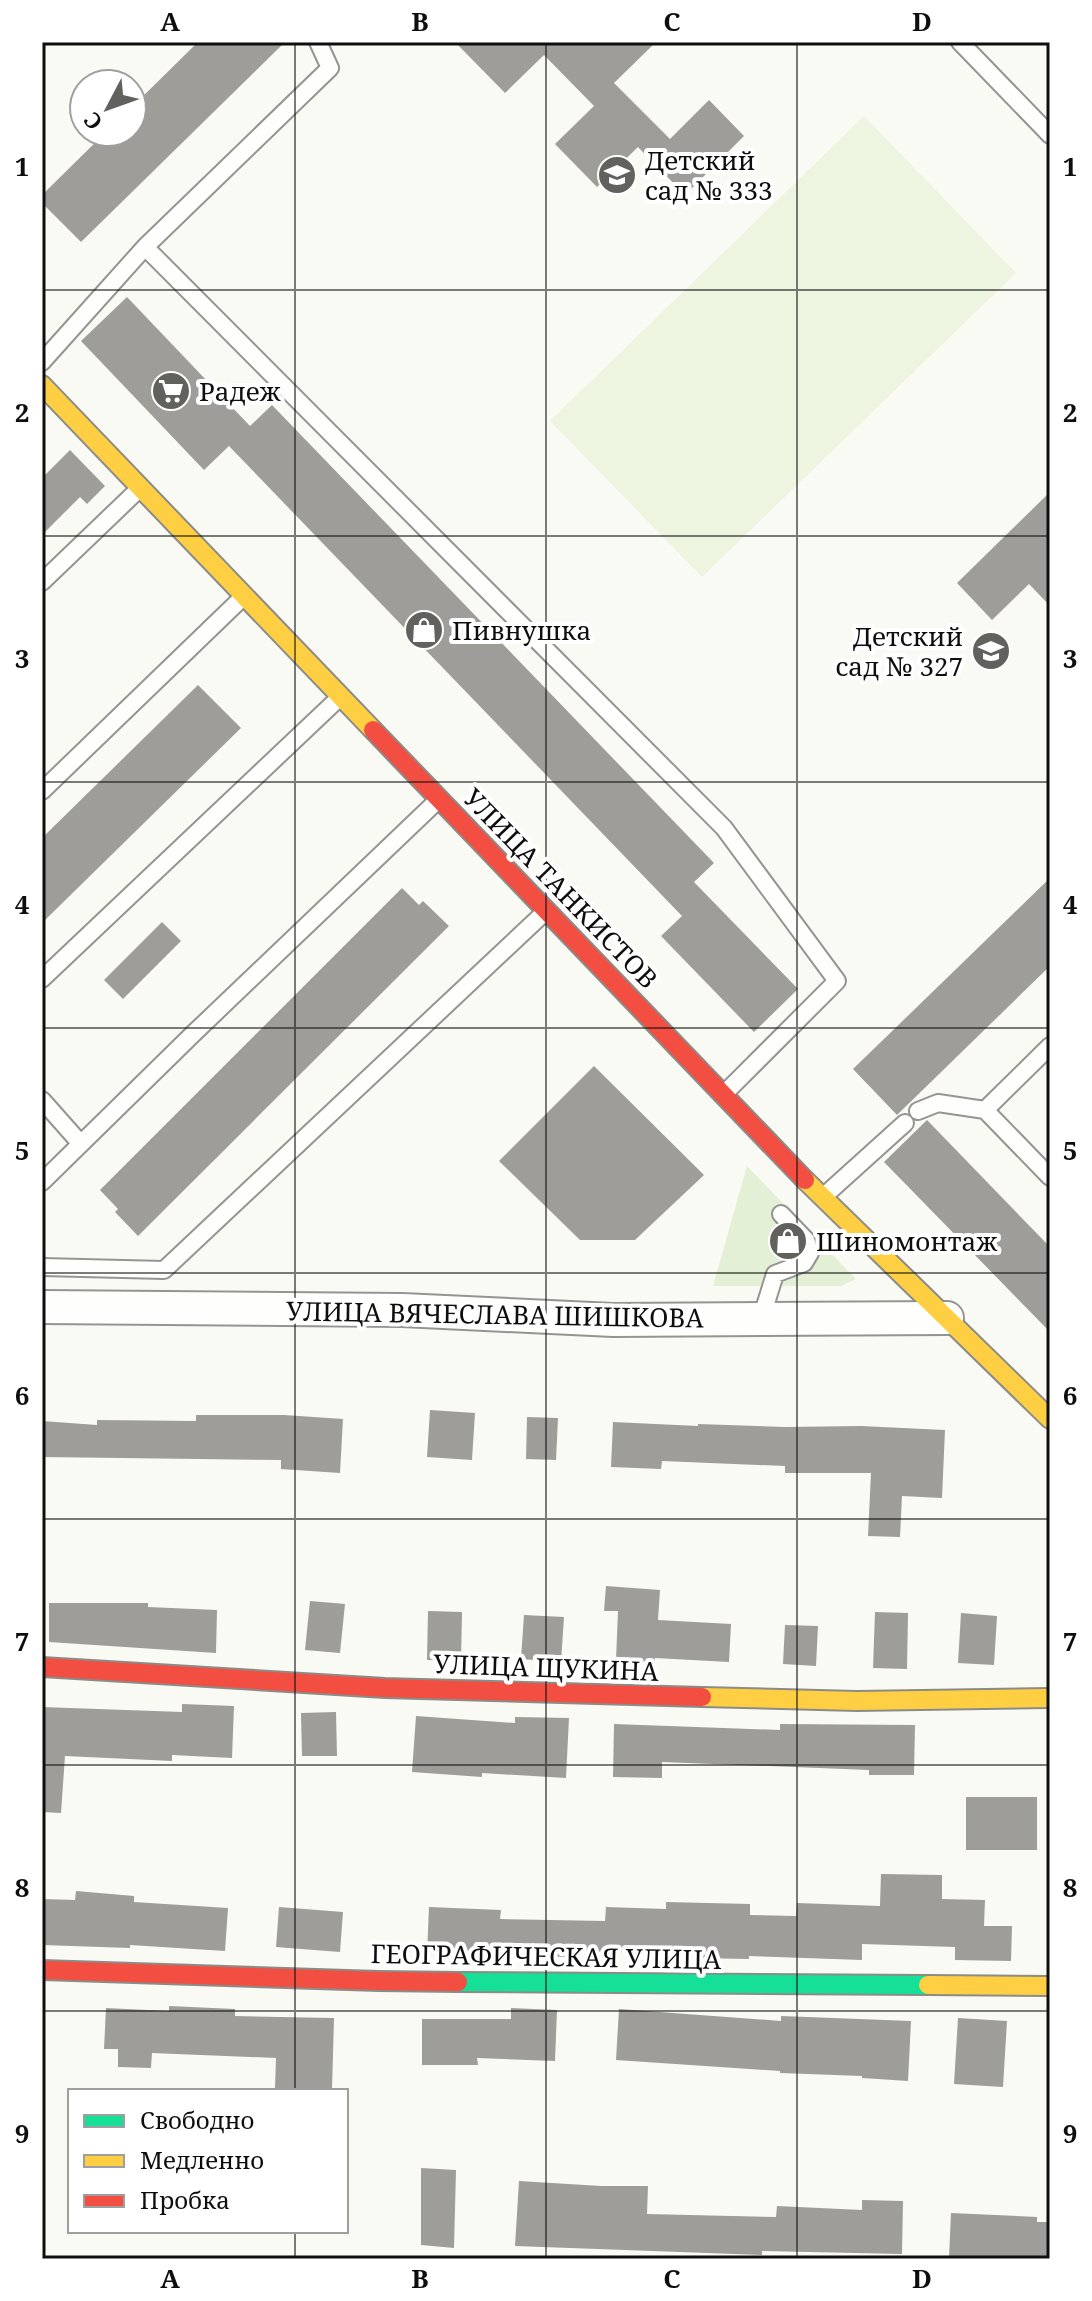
<svg xmlns="http://www.w3.org/2000/svg" width="1092" height="2301" font-family="'Noto Serif',serif">
	<style>
		.green { fill: #e3f0d5 }
		.pitch { fill: #edf4df }
		.building { fill: #9e9d99 }
		.lines { fill: none; stroke-linecap: round; stroke-linejoin: round }
		.lane-casing { stroke: #949492; stroke-width: 20 }
		.street-casing { stroke: #949492; stroke-width: 36 }
		.fast-casing { stroke: #8b8b88; stroke-width: 22 }
		.slow-casing { stroke: #8b8b88; stroke-width: 22 }
		.jam-casing { stroke: #8b8b88; stroke-width: 22 }
		.lane { stroke: #fefefd; stroke-width: 16 }
		.street { stroke: #fefefd; stroke-width: 32 }
		.fast { stroke: #16e098; stroke-width: 18 }
		.slow { stroke: #ffcf43; stroke-width: 18 }
		.jam { stroke: #f24e42; stroke-width: 18 }
		.grid { fill: none; stroke: #0e0e0e; stroke-width: 2; stroke-opacity: 0.55 }
		.labels { text-anchor: middle; dominant-baseline: central; stroke-width: 8; stroke-linejoin: round; paint-order: stroke }
		.poi-label { font-size: 26px; fill: #0e0e0e; stroke: #fff; text-anchor: start }
		.street-label { font-size: 26px; fill: #0e0e0e; stroke: #fff }
		.neatline { fill: none; stroke: #0e0e0e; stroke-width: 3 }
		.grid-label { font-size: 26px; text-anchor: middle; font-weight: bold; fill: #0e0e0e }
	</style>
	<rect width="100%" height="100%" fill="#fafaf4"/>
	<path class="green" d="M747,1166L856,1279L841,1286H713Z"/>
	<path class="pitch" d="M864,116L1016,273L702,577L550,421Z"/>
	<path class="building" d="M198,42H285L81,242L42,203V195L106,132H132V107Z
		M455,42H656L614,83L670,139L709,100L744,136L685,195L638,147L597,187L555,144L594,106L544,55L505,93Z
		M127,297L250,426L272,405L714,863L694,882L798,989L754,1032L661,936L682,916L229,446L204,470L81,341Z
		M70,450L105,486L87,504L80,497L42,535V478Z
		M1050,492V606L1029,584L992,620L957,583Z
		M198,685L241,728L42,923V838Z
		M1050,878V966L897,1115L853,1069Z
		M402,888L419,905L423,901L449,926L138,1236L115,1212L118,1209L100,1190Z
		M162,922L181,941L123,999L104,980Z
		M594,1066L704,1175L635,1240H580L499,1161Z
		M927,1120L1050,1247V1332L884,1162Z
		M430,1410L475,1413L472,1460L427,1457Z
		M196,1415H284L343,1419L340,1473L281,1469V1460L42,1457V1421L97,1425V1420L196,1421Z
		M527,1417L558,1418L556,1460L526,1459Z
		M613,1422L698,1426V1424L785,1427L861,1426L945,1430L942,1498L902,1496L900,1537L868,1536L871,1473H785V1466L662,1461L661,1469L611,1467Z
		M606,1586L660,1590L658,1620L731,1624L729,1662L655,1658L654,1662L616,1660L618,1611H604Z
		M310,1601L345,1604L340,1653L305,1650Z
		M49,1603H148V1607L217,1610L216,1653L49,1642Z
		M428,1611L462,1612L461,1661L427,1660Z
		M875,1612L908,1613L907,1669L873,1668Z
		M961,1613L997,1616L994,1665L958,1663Z
		M524,1615L564,1617L561,1662L521,1659Z
		M785,1625L818,1626L816,1666L783,1664Z
		M182,1704L234,1706L232,1758L172,1755V1761L65,1756L61,1813L42,1812V1707L182,1712Z
		M336,1712L337,1756H302L301,1713Z
		M416,1716L515,1723V1717L569,1718L566,1778L482,1773V1777L412,1772Z
		M614,1724L780,1730V1724L915,1725L914,1775H869V1770L662,1762V1778L613,1777Z
		M966,1797H1037V1850H966Z
		M881,1874L942,1875V1899L985,1900L984,1926H1012L1011,1961L955,1960V1947L862,1944V1960L749,1956V1959L691,1958L690,1954L574,1951V1957L427,1954L429,1907L501,1910L500,1919L605,1921L606,1907L666,1909V1902L750,1904V1915L796,1916L797,1903L880,1906Z
		M76,1891L134,1896V1902L228,1908L225,1951L130,1945V1948L42,1945V1899L75,1900Z
		M279,1907L343,1912L340,1952L276,1947Z
		M169,2006L235,2009V2016L334,2018L332,2090L275,2088L276,2058L152,2053L151,2068L118,2067V2049H104L106,2008L169,2011Z
		M511,2008L557,2010L555,2061L477,2058L478,2065H422V2019H511Z
		M619,2009L781,2021V2016L911,2021L908,2081L862,2078V2076L780,2073V2071L616,2060Z
		M958,2018L1007,2021L1003,2087L954,2084Z
		M421,2168L456,2170L454,2248L421,2245Z
		M519,2181L601,2186H648L647,2214L776,2217L777,2206L862,2210V2200L903,2201L902,2254L762,2251V2255L515,2246Z
		M951,2213L1037,2217V2222H1050V2259L949,2258Z"/>
	<g class="lines">
		<defs>
			<path id="lane" d="M960,42L1050,135
				M145,247L330,68L318,42
				M42,362L145,247L724,828L837,981L724,1094
				M42,582L139,489
				M42,791L243,597
				M42,979L339,698
				M42,1100L81,1144
				M985,1110L1050,1046
				M918,1111L938,1103L985,1110L1050,1177
				M42,1182L194,1033L438,800
				M823,1197L905,1123
				M42,1267L164,1270L545,912
				M761,1319L775,1274L804,1263L810,1253L806,1240L781,1214"/>
			<path id="street" d="M42,1307L402,1310L613,1320L947,1318"/>
			<path id="fast" d="M458,1982L928,1985"/>
			<path id="slow" d="M42,385L373,730
				M805,1180L1050,1419
				M702,1697L857,1701L1050,1698
				M928,1985L1050,1986"/>
			<path id="jam" d="M373,730L805,1180
				M42,1667L385,1688L702,1697
				M42,1970L379,1981L458,1982"/>
		</defs>
		<use href="#lane" class="lane-casing"/>
		<use href="#street" class="street-casing"/>
		<use href="#fast" class="fast-casing"/>
		<use href="#slow" class="slow-casing"/>
		<use href="#jam" class="jam-casing"/>
		<use href="#lane" class="lane"/>
		<use href="#street" class="street"/>
		<use href="#fast" class="fast"/>
		<use href="#slow" class="slow"/>
		<use href="#jam" class="jam"/>
	</g>
	<path class="grid" d="M295,42V2091M546,42V2259M797,42V2259M42,290H1050M42,536H1050M42,782H1050M42,1028H1050M42,1273H1050M42,1519H1050M42,1765H1050M42,2011H1050M295,2231V2259"/>
	<defs>
		<symbol id="school-disc" viewBox="-11 -11 22 22"><circle r="9.5" fill="#61615e" stroke="#fff"/><path d="M0-5L7-2L0 1L-7-2ZM-4 1L0 2.5L4 1V4Q0 6-4 4Z" fill="#fff"/></symbol>
		<symbol id="supermarket-disc" viewBox="-11 -11 22 22"><circle r="9.5" fill="#61615e" stroke="#fff"/><path d="M-6-5.5h2.5l.6 2H6L4.5 2H-2.5L-4.4-4H-6ZM-1.5 3.2a1.3 1.3 0 1 0 .1 0ZM3 3.2a1.3 1.3 0 1 0 .1 0Z" fill="#fff"/></symbol>
		<symbol id="shop-disc" viewBox="-11 -11 22 22"><circle r="9.5" fill="#61615e" stroke="#fff"/><path d="M-5-2.5h2.3a2.7 3.5 0 0 1 5.4 0H5L5.5 6h-11ZM-1.5-2.5h3a1.5 2.3 0 0 0-3 0Z" fill="#fff"/></symbol>
	</defs>
	<g fill-rule="evenodd">
		<use href="#school-disc" x="595" y="153" width="44" height="44"/>
		<use href="#supermarket-disc" x="149" y="369" width="44" height="44"/>
		<use href="#shop-disc" x="402" y="608" width="44" height="44"/>
		<use href="#school-disc" x="969" y="629" width="44" height="44"/>
		<use href="#shop-disc" x="766" y="1219" width="44" height="44"/>
	</g>
	<g class="labels">
		<g class="poi-label">
			<text x="645" y="160">Детский<tspan x="645" dy="30">сад № 333</tspan></text>
			<text x="199" y="391">Радеж</text>
			<text x="452" y="630">Пивнушка</text>
			<text x="963" y="636" text-anchor="end">Детский<tspan x="963" dy="30">сад № 327</tspan></text>
			<text x="816" y="1241">Шиномонтаж</text>
		</g>
		<g class="street-label">
			<text transform="translate(561 888) rotate(46)">УЛИЦА ТАНКИСТОВ</text>
			<text transform="translate(495 1314) rotate(1)">УЛИЦА ВЯЧЕСЛАВА ШИШКОВА</text>
			<text transform="translate(546 1667) rotate(2)">УЛИЦА ЩУКИНА</text>
			<text transform="translate(546 1956) rotate(1)">ГЕОГРАФИЧЕСКАЯ УЛИЦА</text>
		</g>
	</g>
	<rect width="1092" height="2301" fill="none" stroke="#ffffff" stroke-width="88"/>
	<rect x="68" y="2089" width="280" height="144" fill="#ffffff" stroke="#9f9f9f" stroke-width="2"/>
	<rect x="84" y="2115" width="40" height="12" fill="#16e098" stroke="#9f9f9f" stroke-width="2"/>
	<text x="140" y="2129" font-size="24" fill="#0e0e0e">Свободно</text>
	<rect x="84" y="2155" width="40" height="12" fill="#ffcf43" stroke="#9f9f9f" stroke-width="2"/>
	<text x="140" y="2169" font-size="24" fill="#0e0e0e">Медленно</text>
	<rect x="84" y="2195" width="40" height="12" fill="#f24e42" stroke="#9f9f9f" stroke-width="2"/>
	<text x="140" y="2209" font-size="24" fill="#0e0e0e">Пробка</text>
	<g transform="translate(108 108) rotate(229)"><circle r="38" fill="#ffffff" stroke="#9f9f9f" stroke-width="2"/>
	<path d="M0-6L14 30L0 20L-14 30Z" fill="#61615e"/>
	<text y="-12" font-size="22" font-weight="bold" text-anchor="middle" fill="#0e0e0e">С</text>
	</g>
	<rect x="44" y="44" width="1004" height="2213" class="neatline"/>
	<g class="grid-label">
		<text x="170" y="31">A</text>
		<text x="420" y="31">B</text>
		<text x="672" y="31">C</text>
		<text x="922" y="31">D</text>
		<text x="22" y="176">1</text>
		<text x="1070" y="176">1</text>
		<text x="22" y="422">2</text>
		<text x="1070" y="422">2</text>
		<text x="22" y="668">3</text>
		<text x="1070" y="668">3</text>
		<text x="22" y="914">4</text>
		<text x="1070" y="914">4</text>
		<text x="22" y="1160">5</text>
		<text x="1070" y="1160">5</text>
		<text x="22" y="1405">6</text>
		<text x="1070" y="1405">6</text>
		<text x="22" y="1651">7</text>
		<text x="1070" y="1651">7</text>
		<text x="22" y="1897">8</text>
		<text x="1070" y="1897">8</text>
		<text x="22" y="2143">9</text>
		<text x="1070" y="2143">9</text>
		<text x="170" y="2288">A</text>
		<text x="420" y="2288">B</text>
		<text x="672" y="2288">C</text>
		<text x="922" y="2288">D</text>
	</g>
</svg>
